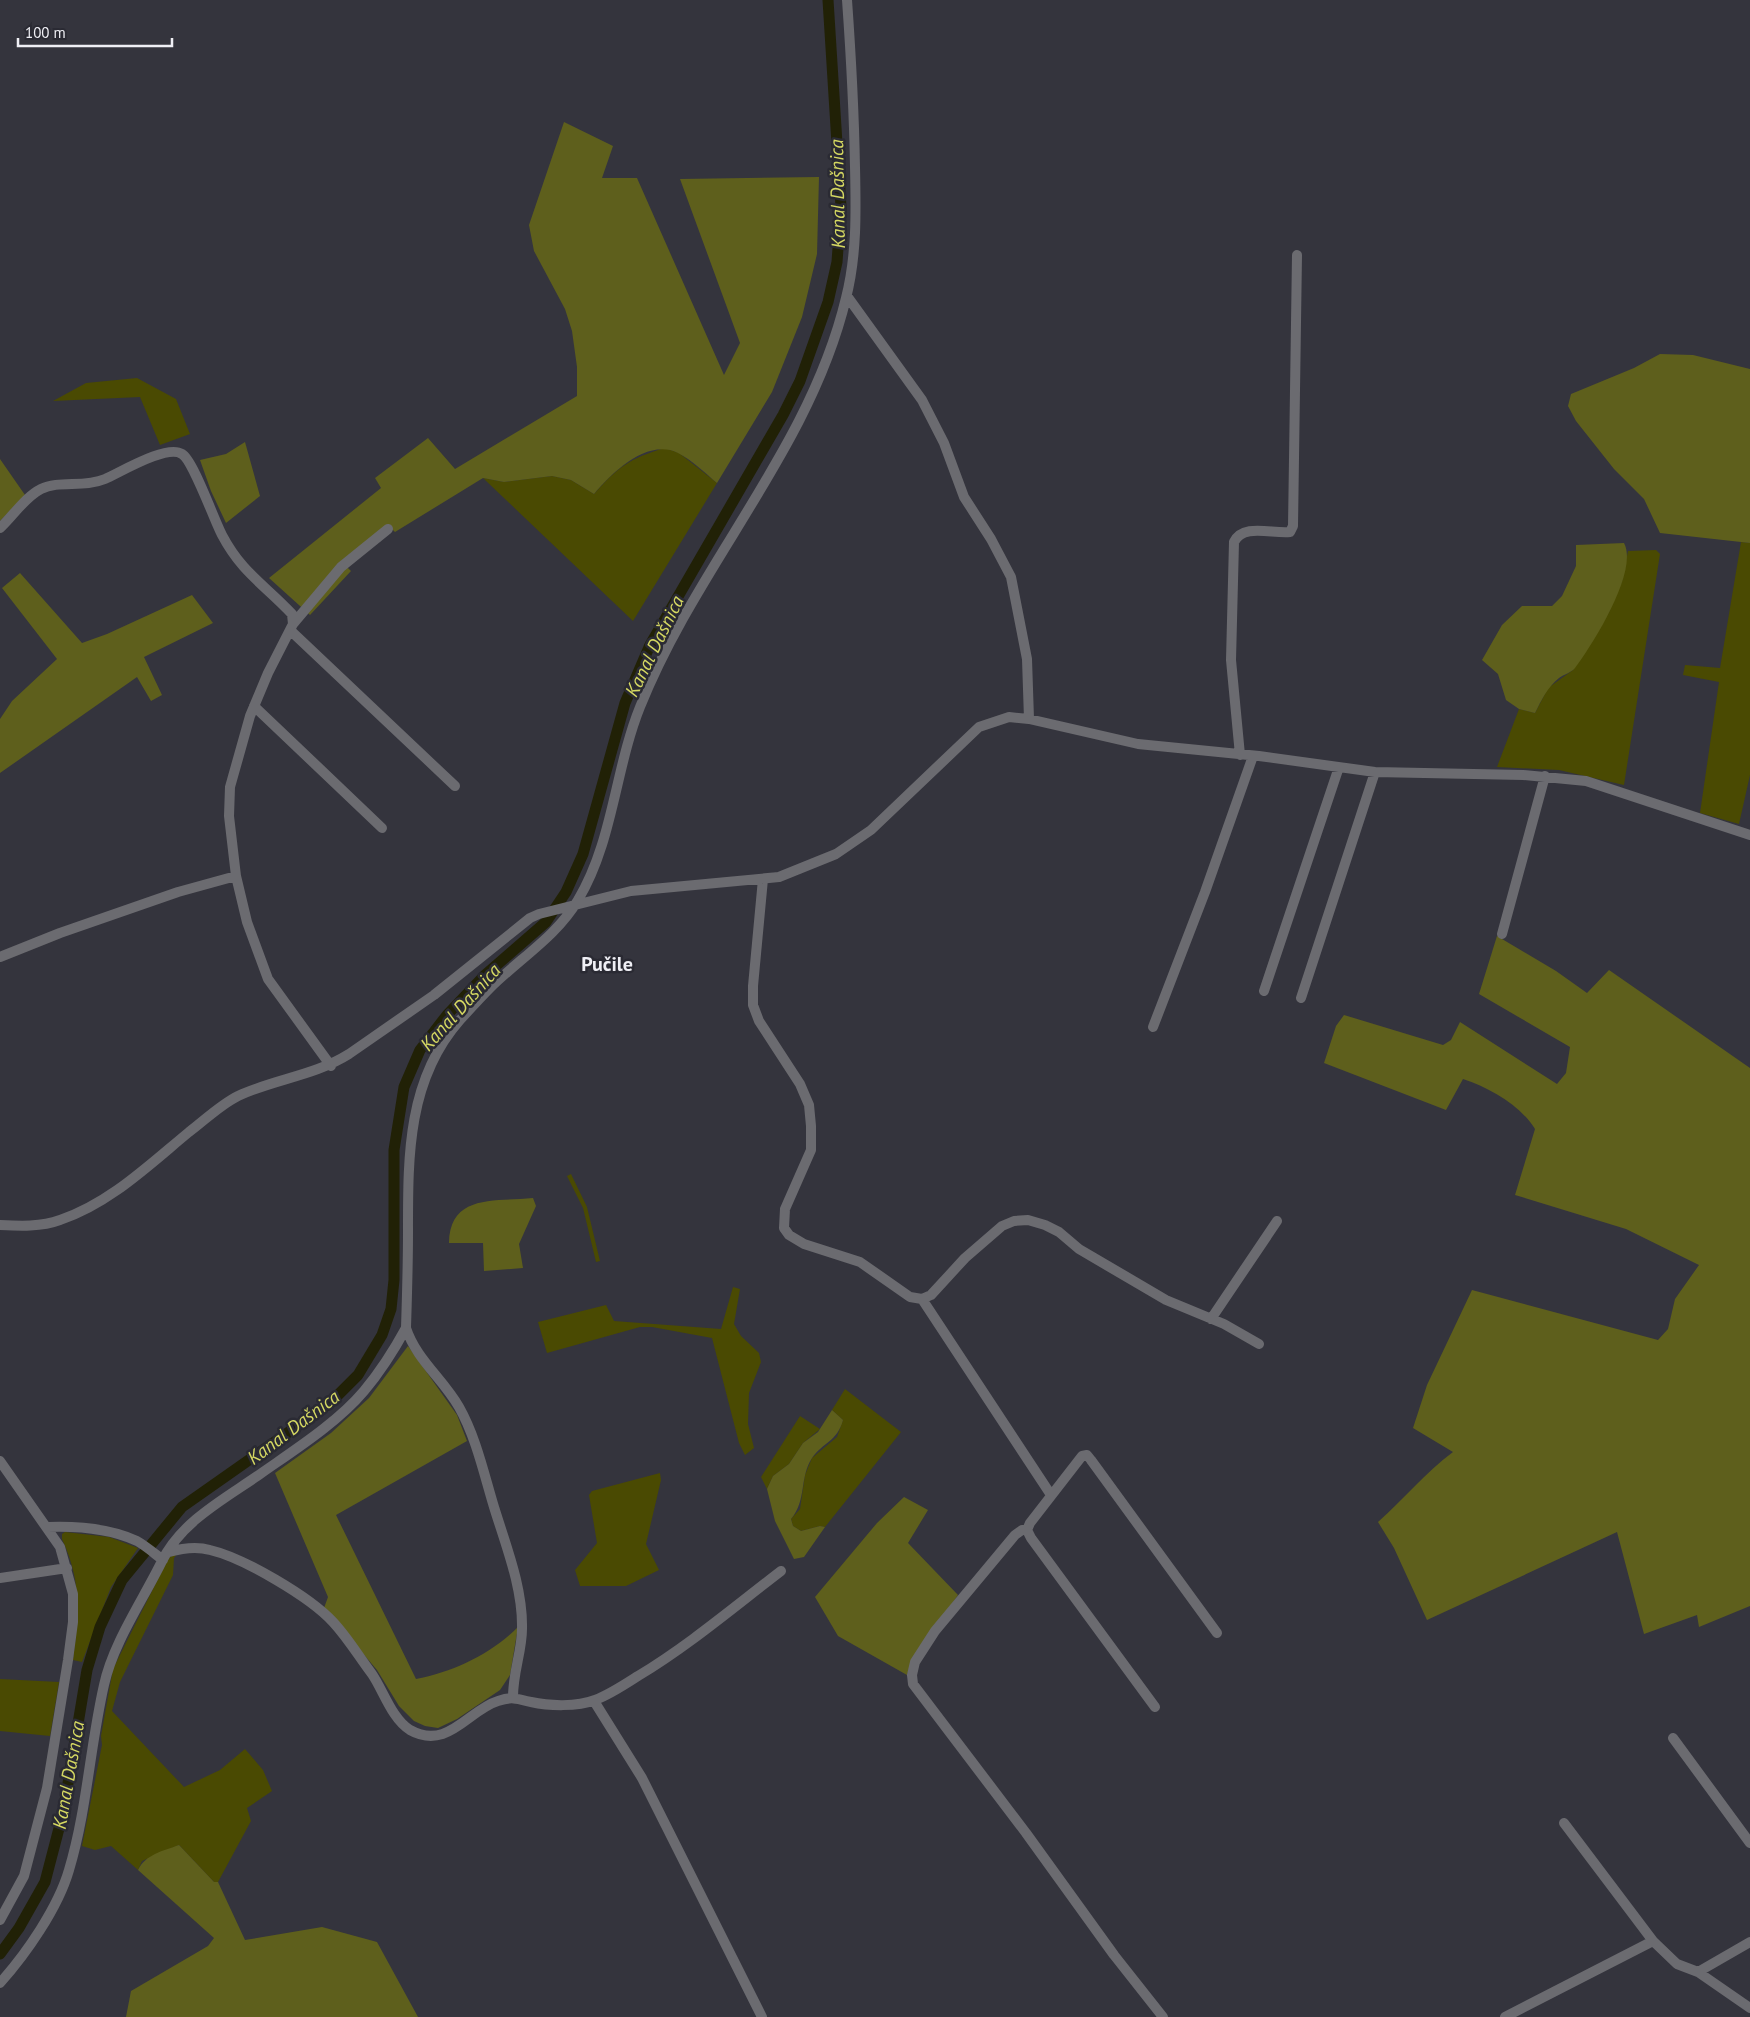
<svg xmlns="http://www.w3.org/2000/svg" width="1750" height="2017" font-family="'PT Sans',sans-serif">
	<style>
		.green { fill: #4a4a02 }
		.forest { fill: #5e5f1c }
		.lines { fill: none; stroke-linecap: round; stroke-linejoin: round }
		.canal { stroke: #212106; stroke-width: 11 }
		.minor { stroke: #6b6b70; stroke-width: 10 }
		.labels { text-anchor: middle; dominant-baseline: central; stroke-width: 5; stroke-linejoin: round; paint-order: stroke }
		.water-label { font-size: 19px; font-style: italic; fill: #d5d862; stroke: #2a2a33 }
		.quarter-label { font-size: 20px; font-weight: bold; fill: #efeff5; stroke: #2a2a33 }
	</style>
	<rect width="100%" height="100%" fill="#34343d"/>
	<path class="green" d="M137,378L176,399L190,434L160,445L140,397L53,401L86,383Z
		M665,448L679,453L717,483L633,621L483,478L504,482L552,476L571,480L594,494C618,467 630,458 665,448Z
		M1741,542L1750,543V775L1739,824L1700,813L1719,682L1683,675L1685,665L1720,668Z
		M1656,550L1660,554L1624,785L1559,770L1497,767L1519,709L1535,713L1548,688L1573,670L1609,612L1622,581L1628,551Z
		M571,1174L587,1207L600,1261L596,1262L583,1208L567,1176Z
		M733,1287L740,1289L734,1324L741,1336L759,1353L761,1362L749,1393L748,1424L754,1448L745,1455L739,1443L712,1338L652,1327H640L547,1353L538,1322L606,1305L614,1321L721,1329Z
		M845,1389L901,1432L825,1527L820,1526L801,1531L793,1526L791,1519L800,1509L805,1475L812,1458L837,1437L843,1420L832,1410Z
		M800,1416L820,1429L803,1443L789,1464L773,1476L767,1489L761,1477Z
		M660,1473L661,1480L646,1544L659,1570L626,1586H580L575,1570L597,1543L589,1495L592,1491Z
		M65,1532L109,1537L138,1548L111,1587L82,1662L73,1660C79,1615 82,1582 62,1539V1534Z
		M177,1554L174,1558L173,1575L120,1682L112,1711L184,1787L220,1770L245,1749L263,1770L272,1791L247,1808L251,1821L218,1882H214L179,1845L142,1861L138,1870L111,1846L95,1850L82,1846L102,1745L101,1736L113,1669L166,1563L170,1557Z
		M0,1679L59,1682L50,1736L0,1731Z"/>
	<path class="forest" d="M564,122L613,146L602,178H637L724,375L740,343L680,179L819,177L817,254L802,317L772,392L717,483C705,473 692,460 678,453C647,438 612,473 594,494L571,480L552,476L504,482L483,478L395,532L388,525L341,561L351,571L310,615L269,578L381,488L375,478L428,438L455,469L577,396V367L572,331L565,309L534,251L529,225Z
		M1660,354L1693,355L1750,369V543L1660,533L1644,499L1614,469L1576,421L1568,406L1571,394L1634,368Z
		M245,442L260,496L226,523L211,491L200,460L226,454Z
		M0,459L25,495L0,521Z
		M1624,543C1639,571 1593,644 1575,668C1571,673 1564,674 1559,678C1547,688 1542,699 1535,713L1519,709L1506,700L1498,674L1482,660L1502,625L1522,606H1552L1562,596L1576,566V545Z
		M20,573L82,643L107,634L192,595L213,623L144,657L162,695L151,701L137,677L0,773V719L12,701L57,659L2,588Z
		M1497,936L1556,971L1587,993L1609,970L1750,1068V1606L1699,1627L1697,1615L1644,1634L1617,1532L1427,1620L1394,1548L1378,1522C1404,1499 1425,1473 1453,1452L1413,1428L1427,1385L1472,1290L1658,1340L1668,1329L1675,1299L1699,1265L1626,1229L1515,1195L1535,1129C1520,1105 1490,1088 1463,1079L1446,1110L1324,1063L1336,1026L1344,1015L1443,1045L1451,1040L1460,1022L1557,1084L1566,1073L1570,1047L1479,994Z
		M533,1198L536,1206L519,1244L523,1268L484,1271L483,1243H449C450,1193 496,1202 533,1198Z
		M408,1346L457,1415L467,1441L336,1515L416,1679C453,1672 491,1654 518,1627L510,1675L500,1690L457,1719L438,1728L425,1726L414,1721L399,1706L377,1670L324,1608L328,1597L275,1473L331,1433L369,1398Z
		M832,1410L843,1420C837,1442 823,1442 812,1458C799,1478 807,1500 791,1519L793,1526L801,1531L820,1526L825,1527L804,1557L794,1559L775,1521L767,1489L773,1476L789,1464L803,1443L818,1432Z
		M904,1497L928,1510L908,1543L958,1595L912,1661L907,1675L838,1636L815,1597L877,1523Z
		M179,1845L214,1882H218L245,1940L322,1927L377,1942L418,2017H126L131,1991L208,1946L214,1938L138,1870C146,1854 163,1851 179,1845Z"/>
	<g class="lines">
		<path class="canal" d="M0,1954L19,1928L45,1882L63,1813L87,1670L100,1627L122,1580L182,1507L330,1403L358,1375L382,1335L391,1309L394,1280V1150L404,1087L420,1050L447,1015L484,976L546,922L566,892L583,854L625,703L650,645L783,415L800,381L828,302L837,262L841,207L828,0"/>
		<path class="minor" d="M847,296L922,400L944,443L964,497L991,539L1011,577L1027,659L1029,719
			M0,528C13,516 25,497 41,489C59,480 84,488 105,479C121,472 167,444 182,454C193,460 214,520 222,535C242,573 265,585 292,614L293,624
			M291,631L455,786
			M254,706L382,828
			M1240,755L1231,660L1234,542C1243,523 1272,534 1290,532L1293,526L1297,255
			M763,879L753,986V1005L759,1021L800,1084L809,1105L811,1126V1150L785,1209L784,1228L789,1235L804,1244L860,1262L910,1297L922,1299L931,1295L965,1258L1002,1226L1014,1221L1028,1220L1045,1225L1059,1232L1079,1249L1166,1300L1224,1324L1259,1344
			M1502,934L1545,776
			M0,957L60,933L178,892L236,876
			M1264,991L1339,767
			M1301,998L1375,772
			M1153,1027L1205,892L1253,756
			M331,1066L268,979L247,922L236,876L229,816L230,787L250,716L268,673L293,624L341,567L388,529
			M0,1225C20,1226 41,1227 60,1220C109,1204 150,1164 189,1132C205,1120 220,1105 238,1096C274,1079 314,1076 349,1054L434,995L530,918L539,914L631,891L779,877L836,854L871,830L979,727L1009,717L1029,719L1138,744L1259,756L1375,772L1523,775L1586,781L1750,835
			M922,1299L1051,1495
			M1211,1319L1277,1221
			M406,1328C416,1359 443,1379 459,1407C476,1437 484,1474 494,1507C506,1546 523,1588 522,1629C522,1651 513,1672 513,1697
			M0,1461L60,1547L73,1594V1622L68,1660L47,1788L24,1876L0,1920
			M48,1527C77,1526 111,1529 137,1541C146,1546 155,1554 163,1560
			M1027,1530H1022L1015,1535L935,1631L915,1662L912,1675L913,1684L1026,1833L1114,1955L1163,2017
			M169,1552C183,1548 196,1546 210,1550C244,1558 310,1597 333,1622C348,1638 359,1657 372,1674C383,1690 392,1719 410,1730C448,1751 468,1710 498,1701C514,1696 515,1699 531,1702C549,1706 577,1707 595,1700C609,1695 624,1685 638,1676C688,1646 734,1607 781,1571
			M0,1578L67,1568
			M594,1701L642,1778L762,2017
			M1155,1707L1031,1538L1027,1530L1030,1523L1082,1456L1087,1455L1091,1460L1217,1633
			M1673,1738L1750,1843
			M1564,1823L1653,1941
			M1698,1972L1750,1942
			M0,1983C26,1954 58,1908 69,1870C87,1810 90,1746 104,1685C113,1643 143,1600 162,1561C182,1520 228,1497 263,1472C296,1449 338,1422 364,1391C380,1372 394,1350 406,1328C407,1296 408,1265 408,1233C408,1157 407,1080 460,1020C470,1009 480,998 490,988C519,959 557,936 578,900C613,842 615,769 640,707C697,564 810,449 846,298C857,255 856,211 855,167C854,112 851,56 847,0
			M1505,2017L1653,1941L1677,1964L1698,1972L1750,2008"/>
	</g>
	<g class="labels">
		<g class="water-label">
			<text transform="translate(837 194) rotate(-91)">Kanal Dašnica</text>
			<text transform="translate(654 646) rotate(-64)">Kanal Dašnica</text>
			<text transform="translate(460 1007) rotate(-48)">Kanal Dašnica</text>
			<text transform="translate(293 1427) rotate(-37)">Kanal Dašnica</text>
			<text transform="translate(68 1775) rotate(-80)">Kanal Dašnica</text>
		</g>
		<g class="quarter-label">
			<text x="607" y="964">Pučile</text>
		</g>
	</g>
	<path d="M18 38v8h154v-8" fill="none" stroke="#efeff5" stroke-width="2.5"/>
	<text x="25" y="38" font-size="15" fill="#efeff5" stroke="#2a2a33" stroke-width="4" paint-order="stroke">100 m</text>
</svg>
